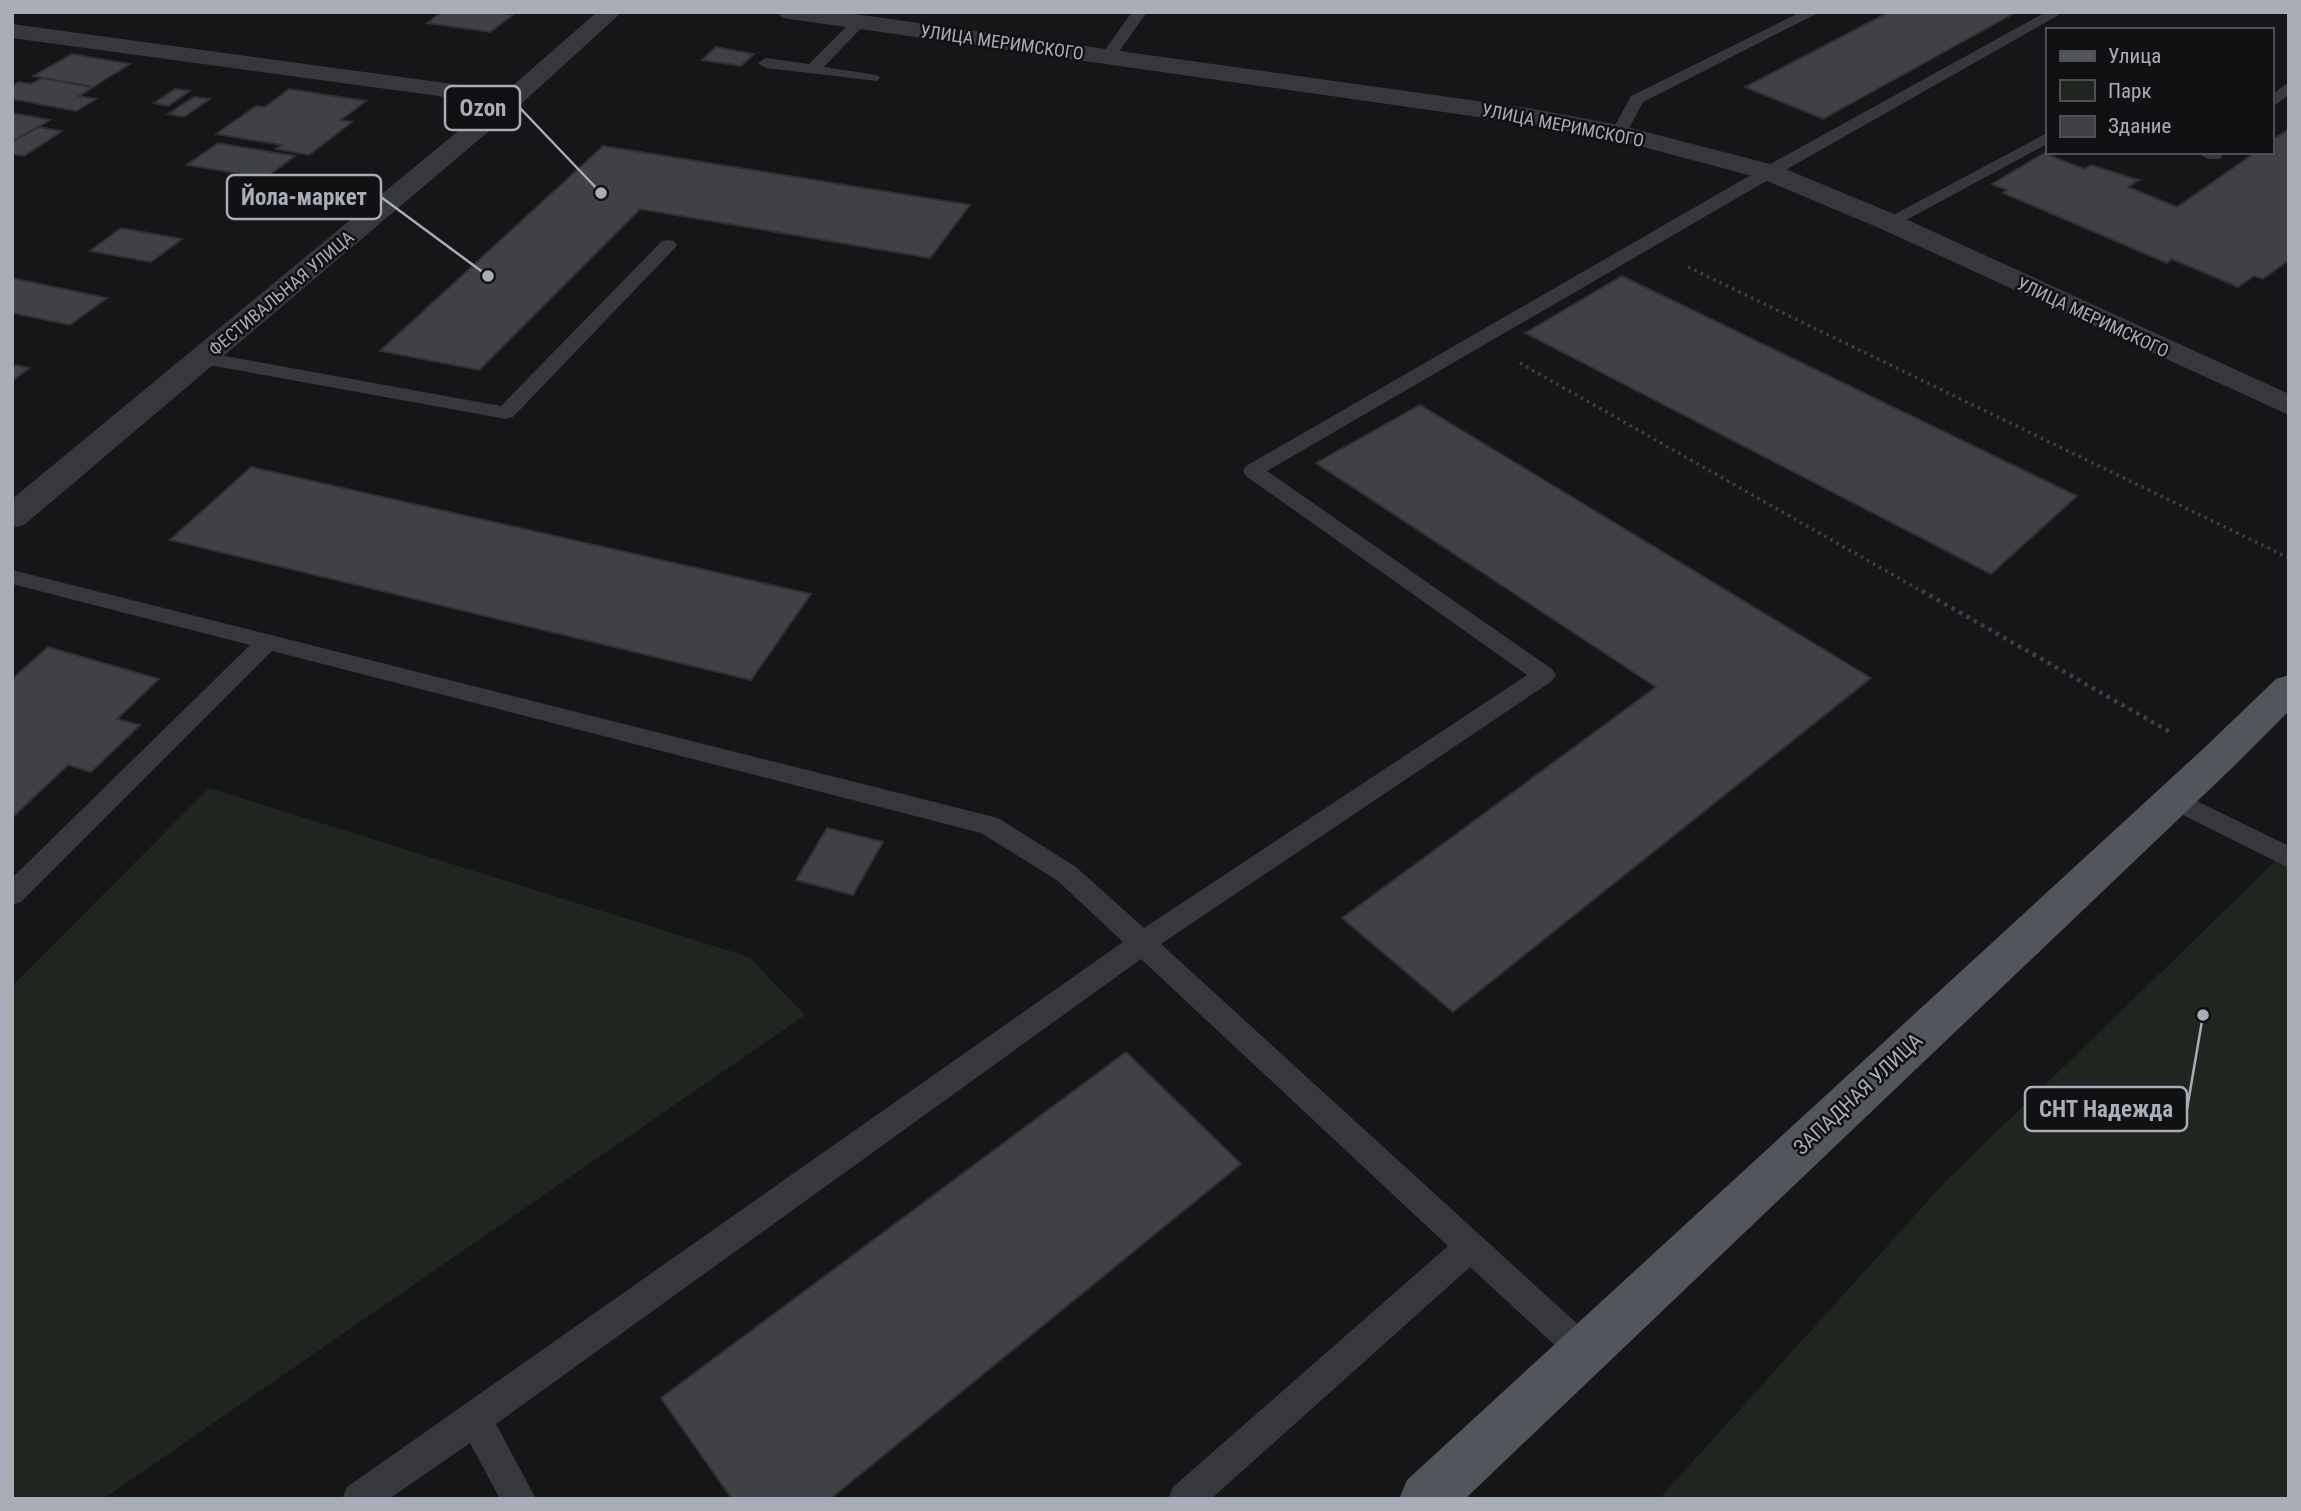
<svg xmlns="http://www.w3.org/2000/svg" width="2301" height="1511" font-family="'Roboto Condensed',sans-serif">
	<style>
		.green { fill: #1e261f }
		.building { fill: #404145; stroke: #303034; stroke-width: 2 }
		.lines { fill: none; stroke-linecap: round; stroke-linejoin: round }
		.path-far1 { stroke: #3d3f44; stroke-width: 3.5; stroke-dasharray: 2.5 4.5; stroke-linecap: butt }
		.path { stroke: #3d3f44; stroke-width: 4.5; stroke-dasharray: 3.5 5; stroke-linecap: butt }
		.service { fill: #37383d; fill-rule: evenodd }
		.minor { fill: #37383d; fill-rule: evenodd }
		.tertiary { fill: #37383d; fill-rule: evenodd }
		.primary { fill: #53555c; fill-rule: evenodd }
		.labels { text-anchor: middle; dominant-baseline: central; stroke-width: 5; stroke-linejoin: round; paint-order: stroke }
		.far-street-label { font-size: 18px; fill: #a8adb8; stroke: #111113 }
		.street-label { font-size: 21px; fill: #a8adb8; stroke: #111113 }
		.leader { fill: none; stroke: #a8adb8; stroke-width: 2.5 }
		.callout-dot { fill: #a8adb8; stroke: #111113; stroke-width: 2.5 }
		.callout { fill: #111113; stroke: #a8adb8; stroke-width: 2.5 }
		.callout-label { font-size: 23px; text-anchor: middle; font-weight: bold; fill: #a8adb8 }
	</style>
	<rect width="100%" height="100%" fill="#161618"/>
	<path class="green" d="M209,788L749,957L805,1015L103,1499H12V986Z
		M2289,848V1499H1659L1945,1182Z"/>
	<path class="building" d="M442,12H498L513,15L490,32L427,23Z
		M1889,12H2016L1823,119L1745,87Z
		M716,47L754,54L741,66L702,60Z
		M72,54L130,64L93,87L33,76Z
		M42,78L93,87L79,96L96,99L76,111L12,99V86L19,82L31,84Z
		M175,89L190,91L168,106L154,103Z
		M289,89L366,101L341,120L352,122L309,155L276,149L282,145L216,134L256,106L265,107Z
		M194,97L210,99L184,117L168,114Z
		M12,113L50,120L12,142Z
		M39,127L62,131L24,156L12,154V142Z
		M2289,129V260L2263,279L2254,276L2238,287L2172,259L2167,263L2003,193L2007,190L1992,184L2044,153L2084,169L2091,165L2139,180L2128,187L2177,207L2256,152H2271V141Z
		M218,143L295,156L265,178L187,165Z
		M603,146L970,205L930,258L640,209L479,370L380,351Z
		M121,228L182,239L151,262L90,251Z
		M1622,276L2077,496L1991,574L1525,333Z
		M12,278L107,298L70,325L12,313Z
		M16,365L29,368L12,381V368Z
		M1420,405L1871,678L1453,1012L1342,918L1656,687L1316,463Z
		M251,467L811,594L751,680L170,540Z
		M48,647L159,679L117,719L140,725L91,772L68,765L12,818V679Z
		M827,828L883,842L853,895L796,880Z
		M1126,1052L1241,1164L830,1499H732L661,1398Z"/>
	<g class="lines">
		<path class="path-far1" d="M1688,267L2289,558
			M1520,363L1925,593"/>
		<path class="path" d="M1922,591L2170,732"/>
		<path class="service" d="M1132,12H1147L1113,60H1103L1100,57Z
			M1801,12H1820L1643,102L1625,136L1619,138L1611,133L1631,96Z
			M2046,12H2064L1775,176L1267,471L1552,669L1556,675L1552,681L1161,944L1595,1340L1600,1351L1595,1362L1584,1367L1573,1362L1470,1267L1211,1499H1168L1173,1487L1448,1246L1141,959L496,1424L536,1499H500L470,1443L389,1499H342L347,1487L1123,942L1058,881L981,833L272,651L21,902L12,905V878L250,645L12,584V570L998,818L1076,867L1144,928L1527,675L1246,476L1243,471L1246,466L1763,168Z
			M859,18L866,22L864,25L824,67L877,75L880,78L877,81L766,68L758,63L766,58L809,64L854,19Z
			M2289,82V95L2271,108V95Z
			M2047,133V144L1895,226H1883L1880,222Z
			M2196,152H2225L2220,159H2208Z
			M668,240L674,241L677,245L674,249L513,417L506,419L203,364L193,358L203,352L501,406L662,241Z
			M2174,790L2289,846V868L2165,806L2161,799L2165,792Z"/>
		<path class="minor" d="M778,12H840L1528,108L1619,125L1778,166L1899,216L2289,394V415L1879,228L1760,178L1617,140L1528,124L789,19L781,17Z
			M12,24L512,92L521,94L524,99L521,104L512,106L12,38Z"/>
		<path class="tertiary" d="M597,12H622L521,104L24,525L12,528V499L503,94Z"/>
		<path class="primary" d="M2289,675V711L2231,769L1465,1499H1399L1407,1480L2203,749L2276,679Z"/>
	</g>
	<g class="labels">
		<g class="far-street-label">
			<text transform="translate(1002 42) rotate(8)">УЛИЦА МЕРИМСКОГО</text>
			<text transform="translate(1563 125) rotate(11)">УЛИЦА МЕРИМСКОГО</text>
			<text transform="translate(281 293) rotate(-40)">ФЕСТИВАЛЬНАЯ УЛИЦА</text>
			<text transform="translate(2093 317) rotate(25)">УЛИЦА МЕРИМСКОГО</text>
		</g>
		<g class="street-label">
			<text transform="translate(1858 1094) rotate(-43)">ЗАПАДНАЯ УЛИЦА</text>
		</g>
	</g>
	<path class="leader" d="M601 193L520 108M488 276L381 197M2203 1015L2187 1109"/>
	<g class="callout-dot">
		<circle cx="601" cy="193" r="7"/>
		<circle cx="488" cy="276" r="7"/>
		<circle cx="2203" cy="1015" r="7"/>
	</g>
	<g class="callout">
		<rect x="445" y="86" width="75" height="44" rx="7"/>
		<rect x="227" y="175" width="154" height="44" rx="7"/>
		<rect x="2025" y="1087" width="162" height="44" rx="7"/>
	</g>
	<g class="callout-label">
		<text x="483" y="116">Ozon</text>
		<text x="304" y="205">Йола-маркет</text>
		<text x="2106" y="1117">СНТ Надежда</text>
	</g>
	<rect width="2301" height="1511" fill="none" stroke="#a8adb8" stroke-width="28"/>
	<rect x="2046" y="28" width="228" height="126" fill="#111113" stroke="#4d4f55" stroke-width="2"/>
	<rect x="2060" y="51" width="35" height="10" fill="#53555c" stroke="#4d4f55" stroke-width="2"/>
	<text x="2108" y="63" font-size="21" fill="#a8adb8">Улица</text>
	<rect x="2060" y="80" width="35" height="21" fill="#1e261f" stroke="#4d4f55" stroke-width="2"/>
	<text x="2108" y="98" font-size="21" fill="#a8adb8">Парк</text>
	<rect x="2060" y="116" width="35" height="21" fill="#404145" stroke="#4d4f55" stroke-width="2"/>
	<text x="2108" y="133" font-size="21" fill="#a8adb8">Здание</text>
</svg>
